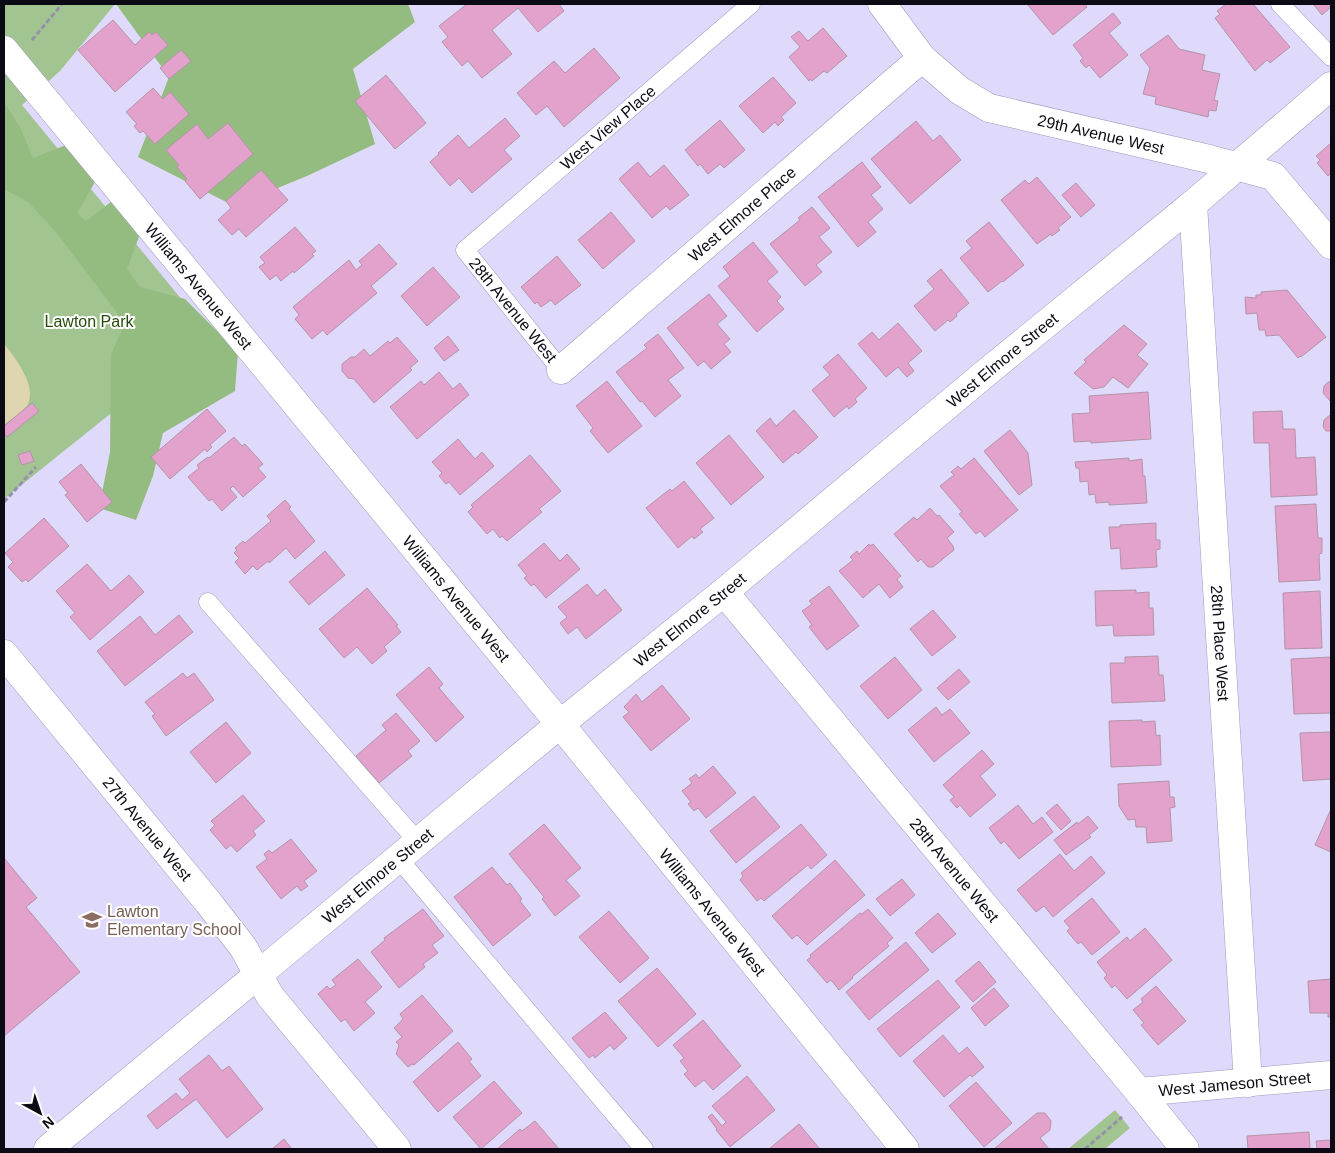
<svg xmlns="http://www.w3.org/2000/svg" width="1335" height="1153" font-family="Arial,sans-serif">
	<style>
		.green { fill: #a2c490 }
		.forest { fill: #95bc80 }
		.sand { fill: #dfd5b0 }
		.building { fill: #e2a2cc; stroke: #b494a8 }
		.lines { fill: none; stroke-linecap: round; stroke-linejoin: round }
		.service-casing { stroke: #a09abb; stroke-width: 19 }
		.minor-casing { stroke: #a09abb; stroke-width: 29 }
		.path { stroke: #9591ab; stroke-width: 3; stroke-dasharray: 5 2.5; stroke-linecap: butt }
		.service { stroke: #fff; stroke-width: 18 }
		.minor { stroke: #fff; stroke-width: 28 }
		.labels { text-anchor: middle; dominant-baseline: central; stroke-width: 4; stroke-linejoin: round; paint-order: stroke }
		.street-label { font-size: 16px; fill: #0c0a15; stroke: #fff }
		.park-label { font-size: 16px; fill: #274b0c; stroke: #fff }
		.education-label { font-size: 16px; fill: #785e54; stroke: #fff; text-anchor: start }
	</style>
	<rect width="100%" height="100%" fill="#dfdafc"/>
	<path class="green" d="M6,4H115L60,71L22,105L210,334L4,499V6Z
		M1115,1110L1130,1128L1105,1149H1068Z"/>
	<path class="forest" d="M116,4H408L415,22L353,69L375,144L307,176L234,206L138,157L169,77Z
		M4,102L21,129L33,158L66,145L95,182L77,213L86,221L116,198L139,237L127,269L140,287L185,299L238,352L235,391L163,433L153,476L136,520L99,508L110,452L111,354L122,330L121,318L56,232L28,202L4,189Z"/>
	<path class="sand" d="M4,344C15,357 37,386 28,404C24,412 11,419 4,425Z"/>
	<path class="building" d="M467,4H559L564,11L538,32L518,8L492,30L512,54L482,78L468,61L462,66L442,42L448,37L439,26Z
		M1027,4H1085L1087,7L1053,35Z
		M1226,4L1231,5L1233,4H1253L1290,47L1270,63L1267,60L1255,71L1215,18L1220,14L1217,11Z
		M1313,4H1331V7L1322,15Z
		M1113,13L1121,23L1109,33L1128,55L1100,78L1089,65L1086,68L1080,61L1083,58L1073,45Z
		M113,20L135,45L149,32L152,35L156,32L168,45L115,92L78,50Z
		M823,28L847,56L827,73L824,71L812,81L810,79L809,81L789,57L800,47L791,37L799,31L808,41Z
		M1168,35L1179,49L1205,55L1202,70L1220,74L1214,100L1218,101L1216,111L1209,110L1208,117L1155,104L1156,97L1143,94L1150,68L1140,55Z
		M594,48L620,78L564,127L547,106L536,115L517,93L554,61L565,73Z
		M181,50L191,61L169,79L160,68Z
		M386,75L426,123L395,149L355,101Z
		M773,77L796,103L781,117L784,120L778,126L775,122L763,133L739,106Z
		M153,88L163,99L170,92L189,114L155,144L143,131L140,133L134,126L137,124L126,112Z
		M505,118L520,136L504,150L512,159L472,193L459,178L450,186L430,162L439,154L438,153L458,135L469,148Z
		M720,120L745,150L724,168L720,164L708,174L700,164L698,166L685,150Z
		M916,121L933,141L940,135L961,160L910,204L871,159Z
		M228,123L253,154L200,199L185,181L187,179L177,167L179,165L166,150L197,124L208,139Z
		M1331,143V173L1328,176L1317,163L1320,160L1316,156Z
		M638,162L650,177L664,165L689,195L670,210L666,206L652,218L619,179Z
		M862,162L881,187L871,195L883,209L868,222L876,232L858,247L818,197Z
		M261,170L288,200L246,237L239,229L232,235L218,220L231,208L226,201Z
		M1037,177L1071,217L1058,228L1060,230L1052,236L1051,234L1037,244L1001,200L1025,180L1029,184Z
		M1076,183L1095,205L1081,217L1062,195Z
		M812,207L830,228L819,237L832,252L816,265L822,272L805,286L770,244L800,220L798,218Z
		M611,212L635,241L603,269L578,240Z
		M989,222L1024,265L1003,282L1002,281L988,292L960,258L972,248L966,241Z
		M295,227L316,251L312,254L314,256L294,273L293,271L281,281L276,275L270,280L259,267L265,263L260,257Z
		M753,242L778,272L767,281L781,297L777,301L784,309L757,332L718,286L730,276L723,267Z
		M379,244L397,264L371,286L377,293L327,335L323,330L312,339L295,319L299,315L293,307L349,260L356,270L362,265L359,261Z
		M557,256L581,285L555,305L551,300L541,307L537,302L535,304L521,287Z
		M433,267L460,297L427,326L401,296Z
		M941,269L969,303L956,314L957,316L950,322L948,320L935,331L914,306L934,289L927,281Z
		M1287,290L1326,337L1301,357L1300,356L1298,358L1279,335L1266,336L1265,330H1259L1257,313L1246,314L1245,297L1256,298V295H1261V292Z
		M709,294L727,316L717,324L730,339L724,344L731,352L711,369L704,361L698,366L667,328Z
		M898,323L922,351L908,363L914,371L907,377L898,367L886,377L858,344L872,332L879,340Z
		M1124,325L1147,344L1137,355L1148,364L1128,388L1113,377L1104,387L1093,389L1074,373L1086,362L1084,360Z
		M658,334L684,368L668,380L681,396L655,417L642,401L640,402L616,372L647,348L644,345Z
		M448,336L459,350L444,361L434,348Z
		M397,337L418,361L410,368L412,370L374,403L354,379L348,378L342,371V364L351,357H355L364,349L370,356L388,341L390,343Z
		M838,354L867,388L855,399L857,402L849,409L847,406L834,417L812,390L830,375L823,367Z
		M439,372L453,389L460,383L469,395L417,439L390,407L421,381L424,385Z
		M607,381L642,426L608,453L590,431L593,428L576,406Z
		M1328,382H1331V402L1323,393L1324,386Z
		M1148,392L1151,439L1091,443V441L1074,442L1072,414L1090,413L1089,396Z
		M32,403L39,411L7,437L4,433V426Z
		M207,409L226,431L210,445L212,447L207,452L205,449L170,479L151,457Z
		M794,410L818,437L798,454L796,452L783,463L756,431L770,418L776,426Z
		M1282,411L1283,429H1295L1296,458L1315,457L1317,495L1271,497L1269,443H1254L1253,412Z
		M1331,414V431H1326L1323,427L1324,420Z
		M1010,430L1028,453L1032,485L1019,495L984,451Z
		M729,435L764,477L731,505L696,463Z
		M234,437L242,446L245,444L263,464L258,468L266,477L243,497L233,486L230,489L237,497L222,511L212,499L209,501L188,477L199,468L197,465L208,457L209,458Z
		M458,439L475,459L482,452L494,466L460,495L449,482L446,484L439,476L442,473L432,462Z
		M30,451L34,461L22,465L18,455Z
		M530,455L561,491L539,509L542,512L507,541L502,536L500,538L493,529L487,534L468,512L473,507L471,505Z
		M974,458L1018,510L985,537L980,531L976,534L959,514L962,512L940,486L954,475L951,472L958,466L961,469Z
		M1129,458V461L1142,459L1143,476H1145L1147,503L1109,505V502L1096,503L1095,494L1089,495L1088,481L1080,482L1079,468H1076L1075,462Z
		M81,464L112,502L87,522L65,495L68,493L59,482Z
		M684,481L714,518L700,529L703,532L694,539L692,536L678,548L646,508L670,489L672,491Z
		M285,500L291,507L289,509L315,541L295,559L286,548L269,563L268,561L257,570L253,566L245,574L235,562L239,558L234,553L237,550L235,548L243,541L245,543L271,521L267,516Z
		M1316,504L1318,538H1322V553L1319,554L1320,580L1279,582L1275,506Z
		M930,508L937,516L939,515L954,532L947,538L953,546L954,550L933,567H928L921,559L918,562L894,534L914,517L917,520Z
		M44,518L69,546L28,582L26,579L22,582L8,567L13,562L5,553Z
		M1156,523V540H1160V549L1156,550L1157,567L1121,569L1120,548L1111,549L1109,527H1120V525Z
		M544,543L560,561L567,554L580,569L546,598L534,584L531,586L524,578L527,576L518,565Z
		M869,544L870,546L873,544L901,576L897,579L903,587L890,598L879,584L863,598L839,571L853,560L850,557L857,551L859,554Z
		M325,551L345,575L309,605L289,582Z
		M87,564L111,591L129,575L144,592L90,640L70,617L75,613L56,591Z
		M587,584L597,596L605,589L622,610L586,639L577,627L568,634L560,623L567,617L558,607Z
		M829,586L859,626L827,650L809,627L812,625L802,611L812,604L809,601Z
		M367,588L398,625L396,626L401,632L384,647L387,651L372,664L357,647L344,658L319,629Z
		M1136,590V593L1149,592V608H1153L1154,635L1114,636L1113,625L1096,626L1095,591Z
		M1320,591L1322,648L1285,649L1283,593Z
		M933,610L956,637L932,656L910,629Z
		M179,615L193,632L125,686L97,651L140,616L155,635Z
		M1158,656L1159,675H1163L1165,701L1112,703L1110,663H1125V657Z
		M895,657L922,690L888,719L860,686Z
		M1331,657V713L1294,714L1291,659Z
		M429,667L443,684L439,688L464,717L436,742L396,695Z
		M959,669L970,682L948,700L937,688Z
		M183,673L187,678L194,673L214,700L166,736L152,716L155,714L145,702Z
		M662,685L690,719L651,751L623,717L629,712L624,707L636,694L642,702Z
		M936,707L942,715L950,709L970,733L934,762L908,730Z
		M396,713L420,741L408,751L412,756L379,783L356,756L386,730L382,725Z
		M1142,720V722L1155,721L1156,736L1160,735L1161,765L1111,767L1109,721Z
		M226,722L251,753L216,783L190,752Z
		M1331,732V779L1303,781L1300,733Z
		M982,750L994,764L980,776L996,795L970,817L960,805L957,808L950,800L954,797L943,785Z
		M713,766L736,793L706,818L698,808L694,811L688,804L691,802L682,791L692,783L689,779L696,774L699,778Z
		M1169,781L1170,797H1174L1175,807L1170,808L1172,841L1147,843L1146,827H1136L1135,819L1128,820L1119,806L1118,784Z
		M243,795L265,821L253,831L256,835L237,852L231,845L226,849L210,830L215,825L211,821Z
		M754,796L780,827L736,863L710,831Z
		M1057,804L1071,821L1061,830L1046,813Z
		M1018,805L1033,824L1042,817L1053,832L1019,859L1004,841L1001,844L989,828Z
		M1331,809V852L1315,845Z
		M1088,816L1098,828L1089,835L1091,837L1066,855L1054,840L1077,822L1078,824Z
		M544,824L581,868L566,880L580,896L555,916L542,899L544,897L509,854Z
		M801,824L827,855L811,869L808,865L764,901L761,898L757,901L740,880L743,876L741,873Z
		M291,839L317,871L304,881L308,886L301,891L297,886L281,899L256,867L267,859L264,854L269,850L272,853Z
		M1060,854L1074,871L1091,856L1105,873L1053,917L1044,906L1036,912L1017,890Z
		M4,858L37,898L26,907L80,972L4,1036Z
		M835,860L865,895L807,945L797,935L792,939L772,916Z
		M492,867L507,885L510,883L522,899L520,901L531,915L493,946L454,897Z
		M902,879L915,895L890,916L876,899Z
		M1092,898L1120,932L1092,955L1081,942L1078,944L1067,931L1070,928L1064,921Z
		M423,909L444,936L432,945L438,953L423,964L425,967L399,988L371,952L385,940L384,938Z
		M868,909L893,938L887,943L889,946L852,977L853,978L839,990L831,980L827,983L807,960L811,957L810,955L860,913L862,914Z
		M609,911L649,958L620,983L579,937Z
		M938,913L956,934L932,953L915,933Z
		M1145,928L1172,960L1127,999L1115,985L1112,988L1104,978L1107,975L1097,962L1127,937L1130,941Z
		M906,942L929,970L869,1020L846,992Z
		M358,959L382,987L365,1002L375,1013L354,1031L345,1019L341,1022L318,994L327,986L330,989L336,985L332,980Z
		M979,961L996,982L973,1002L955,981Z
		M657,968L696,1014L658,1047L618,1001Z
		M1331,979V1017H1328V1013H1310L1308,981Z
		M938,980L960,1007L900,1057L877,1029Z
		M1156,986L1186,1021L1158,1045L1141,1025L1144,1023L1133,1010L1143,1002L1141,999Z
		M994,988L1009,1006L985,1026L971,1008Z
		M422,995L453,1031L414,1065L412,1064L408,1067L396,1054L399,1045L396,1042L402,1037L394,1028L403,1019L400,1014Z
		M605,1012L627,1038L614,1050L610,1045L595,1058L593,1055L589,1058L572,1038Z
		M703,1020L741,1066L713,1090L704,1080L695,1087L684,1074L688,1071L680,1061L684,1058L673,1045Z
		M943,1035L959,1054L967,1047L984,1067L972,1077L970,1075L944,1097L913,1061Z
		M458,1042L472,1059L469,1061L481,1076L438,1112L413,1082Z
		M209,1055L222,1071L229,1066L263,1109L227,1138L196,1099L157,1129L147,1116L176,1093L182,1100L190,1093L179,1079Z
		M747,1076L775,1110L730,1147L716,1130L717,1129L708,1117L712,1114L722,1126L726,1122L712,1106Z
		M494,1081L522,1113L481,1149L453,1117Z
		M976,1082L1012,1123L984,1147L949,1106Z
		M1037,1113H1045L1051,1121L1050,1130L1040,1138L1049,1149H994Z
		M535,1121L559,1149H497L520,1129L522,1131Z
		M799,1124L819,1148L817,1149H769Z
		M1309,1132L1310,1149H1248L1247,1136Z
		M284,1139L292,1149H272Z
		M1331,1140V1149H1317L1316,1141Z"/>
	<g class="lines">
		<defs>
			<g id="service">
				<path d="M1280,4L1331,57"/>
				<path id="s1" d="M561,370L465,250L751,4"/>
				<path d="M208,602L418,842"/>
				<path d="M398,858L644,1149"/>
			</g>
			<g id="minor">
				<path id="s2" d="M882,4L922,58L959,90L989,108L1209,159L1273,176L1331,245"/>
				<path id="s3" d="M4,50L560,724L905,1149"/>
				<path id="s4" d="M1193,204L1248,1083"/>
				<path id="s5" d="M561,370L922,58"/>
				<path id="s6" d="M724,592L1139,1092L1185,1149"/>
				<path id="s7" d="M4,654L208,902L243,947L270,996L397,1149"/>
				<path id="s8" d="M1139,1092L1331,1075"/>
				<path id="s9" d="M48,1149L560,724L724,592L987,372L1193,204L1331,86"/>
			</g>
		</defs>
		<use href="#service" class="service-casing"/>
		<use href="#minor" class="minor-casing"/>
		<path class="path" d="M32,40L62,4
			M4,502L36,467
			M1085,1149L1122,1117"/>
		<use href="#service" class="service"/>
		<use href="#minor" class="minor"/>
	</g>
	<defs>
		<symbol id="school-bare" viewBox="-9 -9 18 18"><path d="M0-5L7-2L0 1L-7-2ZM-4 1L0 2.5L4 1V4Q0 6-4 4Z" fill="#8d6e63" stroke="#fff" stroke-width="2.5" paint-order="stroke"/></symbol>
	</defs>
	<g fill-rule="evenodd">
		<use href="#school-bare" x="78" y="906" width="28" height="28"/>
	</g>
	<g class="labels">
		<g class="street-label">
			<text stroke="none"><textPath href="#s1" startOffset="342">West View Place</textPath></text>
			<text stroke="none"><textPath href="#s2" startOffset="266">29th Avenue West</textPath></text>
			<text stroke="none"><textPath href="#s5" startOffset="239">West Elmore Place</textPath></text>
			<text stroke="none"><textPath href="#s3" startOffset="306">Williams Avenue West</textPath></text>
			<text transform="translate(513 310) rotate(51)">28th Avenue West</text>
			<text stroke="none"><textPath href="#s9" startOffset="1238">West Elmore Street</textPath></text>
			<text stroke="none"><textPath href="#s3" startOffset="711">Williams Avenue West</textPath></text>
			<text stroke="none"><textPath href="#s9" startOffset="832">West Elmore Street</textPath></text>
			<text stroke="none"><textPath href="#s4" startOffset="440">28th Place West</textPath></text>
			<text stroke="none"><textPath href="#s7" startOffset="226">27th Avenue West</textPath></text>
			<text stroke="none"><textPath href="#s6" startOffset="361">28th Avenue West</textPath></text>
			<text stroke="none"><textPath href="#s9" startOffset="428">West Elmore Street</textPath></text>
			<text stroke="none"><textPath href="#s3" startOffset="1116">Williams Avenue West</textPath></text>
			<text stroke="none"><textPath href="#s8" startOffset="96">West Jameson Street</textPath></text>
		</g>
		<g class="park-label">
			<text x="89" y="321">Lawton Park</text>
		</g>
		<g class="education-label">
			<text x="107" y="911">Lawton<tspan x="107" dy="18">Elementary School</tspan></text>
		</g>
	</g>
	<rect width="1335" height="1153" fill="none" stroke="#0c0a15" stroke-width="10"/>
	<g transform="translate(40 1113) rotate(140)" stroke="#ffffff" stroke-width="4" paint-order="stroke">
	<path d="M0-4L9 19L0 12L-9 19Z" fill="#0c0a15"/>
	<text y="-8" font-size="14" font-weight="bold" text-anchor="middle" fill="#0c0a15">N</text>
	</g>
</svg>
